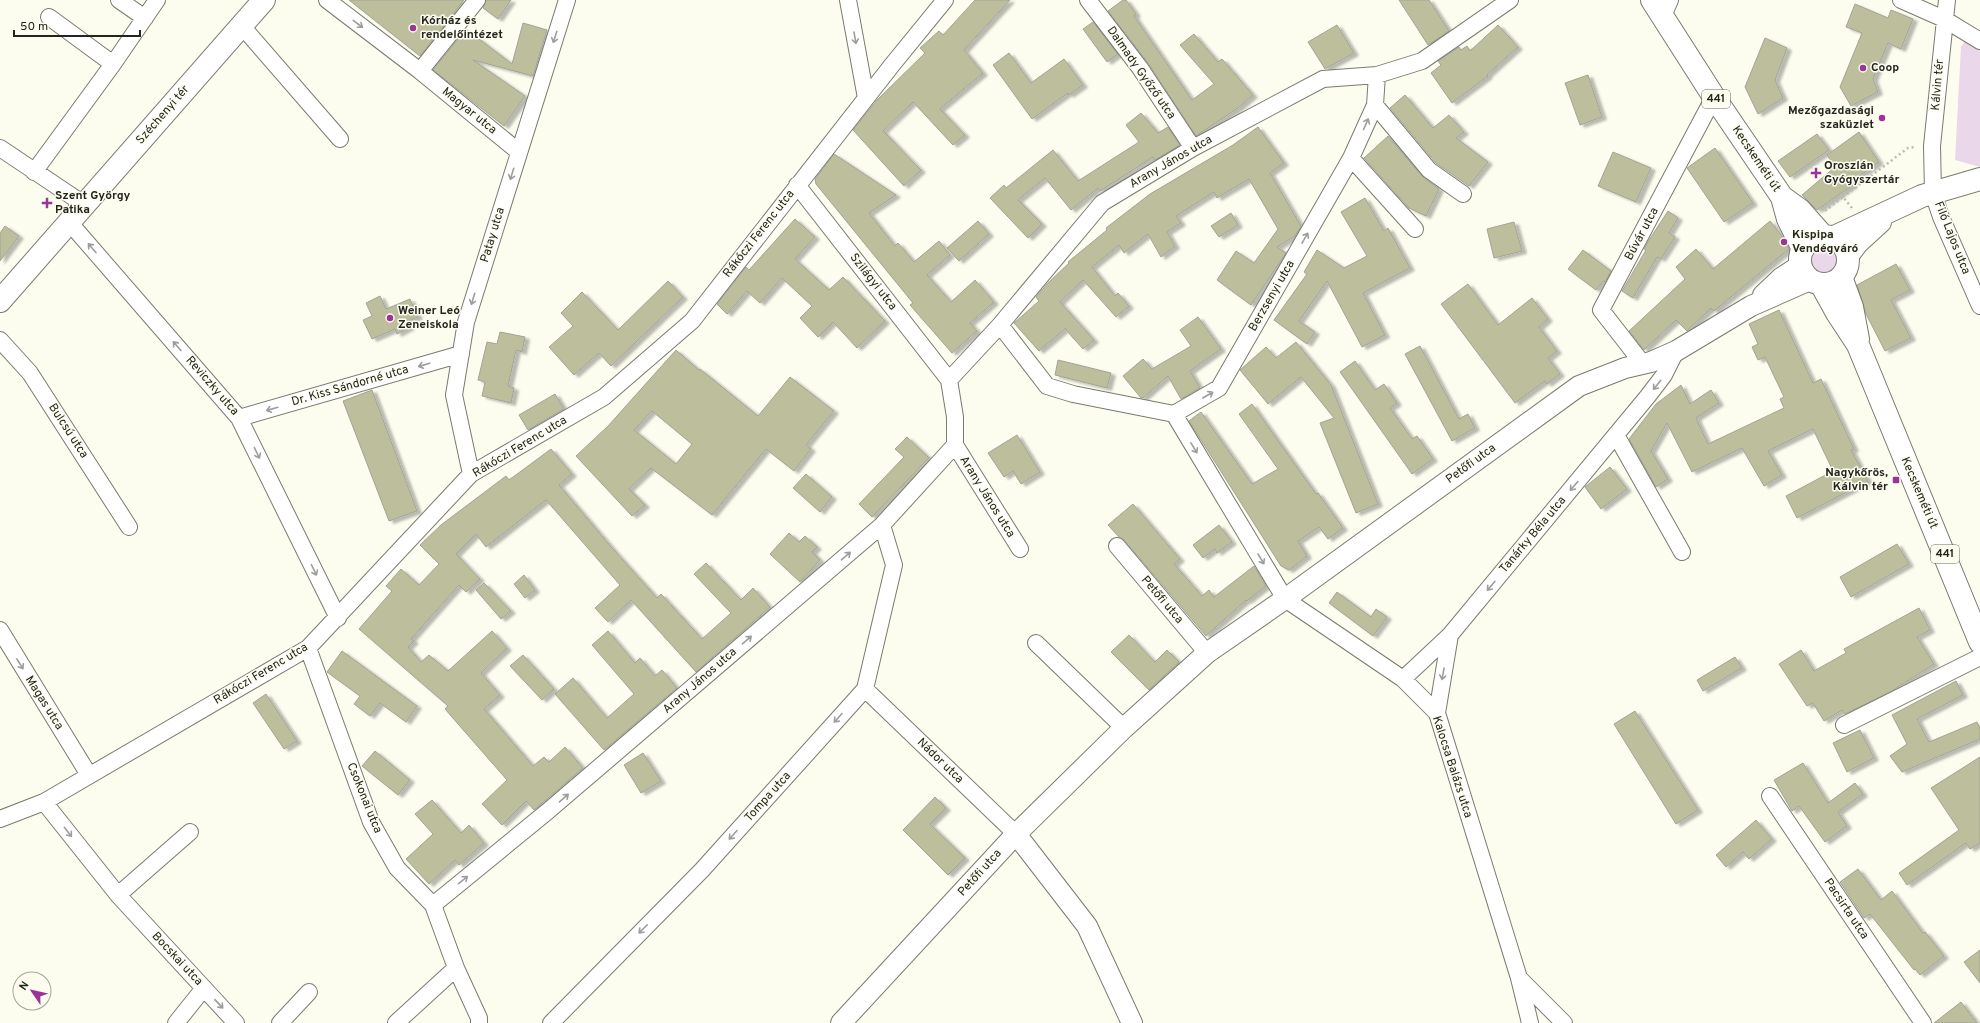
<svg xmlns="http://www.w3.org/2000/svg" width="1980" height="1023" font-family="Overpass,sans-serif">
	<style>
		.green { fill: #ead7e9 }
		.building { fill: #bdbe9c; stroke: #a3a397; fill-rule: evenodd; filter: url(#shadow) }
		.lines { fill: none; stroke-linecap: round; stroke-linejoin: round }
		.minor-casing { stroke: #7a7b6f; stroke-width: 18 }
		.tertiary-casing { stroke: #7a7b6f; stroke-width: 22 }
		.secondary-casing { stroke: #7a7b6f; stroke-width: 24 }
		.primary-casing { stroke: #7a7b6f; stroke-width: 24 }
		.path { stroke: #bbbcb0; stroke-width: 2.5; stroke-dasharray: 2 3; stroke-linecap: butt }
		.minor { stroke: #fff; stroke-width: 16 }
		.tertiary { stroke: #fff; stroke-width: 20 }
		.secondary { stroke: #fff; stroke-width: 22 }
		.primary { stroke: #fff; stroke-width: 22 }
		.oneway { stroke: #9d9d9b }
		.poi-dot { fill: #9a3499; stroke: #fcfdef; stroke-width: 1.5 }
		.labels { text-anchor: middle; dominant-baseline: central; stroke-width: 3; stroke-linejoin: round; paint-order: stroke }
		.shield { fill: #fcfdef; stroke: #66665e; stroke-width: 1 }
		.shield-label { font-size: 11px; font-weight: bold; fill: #252520 }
		.poi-label { font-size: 12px; font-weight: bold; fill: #252520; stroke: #fcfdef; text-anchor: start }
		.street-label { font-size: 12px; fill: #252520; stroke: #fcfdef }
	</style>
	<defs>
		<filter id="shadow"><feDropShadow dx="4.5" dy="2.5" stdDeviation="1" flood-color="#0004"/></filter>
	</defs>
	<rect width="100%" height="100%" fill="#fcfdef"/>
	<path class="green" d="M1971,39L1980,44V167L1955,160L1961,47L1965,41Z
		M1810 260a14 14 0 1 1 28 0a14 14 0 1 1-28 0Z"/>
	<path class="building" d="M349,0H464L420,56Z
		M486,0H511L498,19L483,8Z
		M975,0H1010L964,50L983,73L940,109L965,135L953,145L913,102L883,131L921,170L904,186L853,130L877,100L925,53L920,48L939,31L943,35Z
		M1123,0H1126L1136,14L1134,16L1192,100L1214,84L1180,45L1194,34L1218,62L1222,59L1253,95L1238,108L1196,136L1148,63L1108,11Z
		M1399,0H1429L1449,31L1428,45Z
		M1855,4L1888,18L1891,10L1913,19L1901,49L1888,43L1873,79L1878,92L1851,106L1840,87L1862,33L1846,27Z
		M1093,22L1118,54L1107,62L1083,29Z
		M523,23L547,30L533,76L473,60L525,96L504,126L433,70L466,29L512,64Z
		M1337,25L1354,53L1325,69L1308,42Z
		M1498,25L1518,47L1487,75L1488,76L1452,103L1431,73L1441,65L1438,61L1459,47L1461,50L1467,46L1470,51Z
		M1765,38L1787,48L1775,80L1783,98L1758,114L1745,87Z
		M1009,53L1031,83L1064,59L1083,85L1069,95L1068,93L1032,119L993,65Z
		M1588,75L1602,117L1580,125L1565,83Z
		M1405,95L1433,128L1449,115L1464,132L1456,138L1488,162L1469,186L1436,163L1390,108Z
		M1141,113L1158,133L1168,127L1180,145L1155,160L1153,157L1100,191L1098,188L1071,210L1045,178L1018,200L1042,224L1028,238L990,198L1004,185L1006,188L1053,150L1078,181L1139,142L1126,125Z
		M1258,127L1284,163L1270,173L1301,226L1295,236L1277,247L1286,253L1251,305L1217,280L1236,251L1254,263L1278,229L1249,179L1217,198L1214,192L1176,216L1181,223L1167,232L1175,246L1161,257L1148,234L1124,253L1119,245L1092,267L1115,296L1118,293L1129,306L1116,317L1083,280L1060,302L1094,340L1083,349L1066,330V328L1039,351L1014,323L1039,301L1036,297L1048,283L1069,263L1068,262L1107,230L1106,228L1150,194L1233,145Z
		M1859,132L1879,162L1851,182L1853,185L1817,210L1802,195L1835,167L1827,155Z
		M1817,134L1829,150L1790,177L1778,161Z
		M1388,136L1422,176L1439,189L1426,216L1409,208L1364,158Z
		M1715,148L1753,203L1724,222L1687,168Z
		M1613,152L1651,168L1636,202L1598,186Z
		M834,154L896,195L869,213L895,246L898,243L914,262L939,241L950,255L927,275L951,302L975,280L994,302L970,323L977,331L952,353L910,305L913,303L816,184L815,179Z
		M1365,198L1384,231L1388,228L1410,268L1363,293L1385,335L1362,347L1327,281L1299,321L1315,332L1307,344L1274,320L1307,274L1304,272L1317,250L1344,268L1367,256L1341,212Z
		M1668,211L1678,218L1669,233L1675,237L1661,259L1657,257L1633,298L1622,291L1646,250L1644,249L1649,240Z
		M1231,213L1238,225L1219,237L1211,226Z
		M795,219L815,237L795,259L829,290L843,277L885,321L857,348L833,322L818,337L800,318L812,306L782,278L760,303L747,291L727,314L717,304L746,267L749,270Z
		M978,221L989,234L959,261L947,248Z
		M1770,221L1782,236L1789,249L1714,311L1711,308L1687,331L1676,320L1644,350L1629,331L1685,279L1676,267L1696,249L1713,269Z
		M1514,222L1522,251L1494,258L1487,229Z
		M5,226L19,236L0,261V233Z
		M1583,250L1611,271L1605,282L1603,281L1596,290L1568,269Z
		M1896,264L1910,290L1891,300L1911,338L1885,351L1866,314L1857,285Z
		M668,281L683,297L611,366L599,353L574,375L549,347L573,326L561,313L582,292L618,330Z
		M1468,284L1498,325L1532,298L1548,319L1539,327L1557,351L1548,358L1560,374L1547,384L1545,381L1515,403L1441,304Z
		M380,296L386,309L410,299L418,317L408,321L410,327L397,334L395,329L372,339L363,320L372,316L366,303Z
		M1779,310L1813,383L1821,379L1854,449L1851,450L1868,481L1797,518L1786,496L1833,471L1813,429L1768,451L1782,475L1764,486L1742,448L1692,472L1667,423L1651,451L1668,479L1656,487L1629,439L1656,404L1681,385L1690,404L1711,390L1719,403L1696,418L1708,444L1784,408L1780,399L1784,397L1765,357L1758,360L1752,347L1758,344L1749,324Z
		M1198,317L1221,349L1190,371L1200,388L1181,399L1168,376L1143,398H1141L1123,376L1143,359L1152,369L1191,346L1180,330Z
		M500,332L525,337L522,352L516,350L508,386L514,388L511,403L482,396L485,382L478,380L487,342L497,344Z
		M1296,342L1331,385L1378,504L1356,513L1320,423L1334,418L1301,377L1268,404L1240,370L1266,347L1276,358Z
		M1420,346L1459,419L1468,414L1475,428L1452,441L1405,354Z
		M676,350L699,370L700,369L758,416L790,377L834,411L806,445L811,449L794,471L766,449L712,515L651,468L629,489L645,505L632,516L576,456L608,426ZM652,411L692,444L676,464L634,430Z
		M1058,360L1111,373L1107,388L1055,375Z
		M1355,361L1375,390L1384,384L1397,403L1390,408L1412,439L1417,436L1433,459L1412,474L1340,372Z
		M372,390L417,511L389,521L343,401Z
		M555,394L564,409L528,430L519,415Z
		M1252,404L1316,494L1318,493L1343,528L1328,539L1319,527L1298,541L1307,556L1289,570L1281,566L1189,421L1201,412L1252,484L1278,469L1239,414Z
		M1017,435L1040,472L1021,484L1013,471L1004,477L988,453Z
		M907,437L929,458L872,517L859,504L904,457L895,449Z
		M551,449L572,474L559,485L613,549L657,598L661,594L702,639L731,613L694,574L706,563L741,600L753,588L770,607L696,672L631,600L608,622L595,608L620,585L546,500L486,547L476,534L456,554L480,579L466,592L459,585L411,639L414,641L408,647L421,662L429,655L448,671L492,631L507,648L481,673L500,695L484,709L533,766L544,757L549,762L565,747L583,768L534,810L526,801L502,825L482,804L507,780L445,709L448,706L359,629L392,591L386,586L401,569L419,585L439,564L420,545L441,525L506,476L509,480Z
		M1610,467L1627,489L1601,509L1585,487Z
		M806,474L832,497L820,512L793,488Z
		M1133,504L1180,559L1174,564L1202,596L1209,590L1214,597L1254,566L1266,586L1247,601L1246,600L1206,636L1124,540L1119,537L1108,525Z
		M1219,525L1232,542L1217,553L1215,549L1203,558L1193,545Z
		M789,533L799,542L805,536L817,547L812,552L820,560L800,582L770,554Z
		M1897,544L1909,564L1851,597L1840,577Z
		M524,575L535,590L525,598L514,584Z
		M484,583L511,611L501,619L476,590Z
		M1337,592L1371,617L1376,609L1387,617L1373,636L1329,603Z
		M1919,608L1930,630L1917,637L1934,664L1892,691L1845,714L1842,710L1824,721L1813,703L1807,706L1779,664L1801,650L1814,671L1846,653L1844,649Z
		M608,631L635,663L640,658L655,676L662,670L677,688L604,750L555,694L573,678L607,718L634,694L592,645Z
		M1129,635L1155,662L1167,650L1179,662L1149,690L1111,652Z
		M342,651L417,706L406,722L380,703L370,716L354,704L360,696L327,672Z
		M523,655L554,689L542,700L510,666Z
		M1735,657L1742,668L1703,691L1697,680Z
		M1956,681L1963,695L1917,719L1929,742L1977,722L1980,729V739L1902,772L1890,756L1907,744L1892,715Z
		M266,694L297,741L284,749L253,703Z
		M1635,711L1698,810L1676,824L1614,724Z
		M1860,730L1874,758L1847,772L1833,743Z
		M375,751L410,780L398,795L362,766Z
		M643,753L661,781L641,793L624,765Z
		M1980,757V843L1970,849L1966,843L1907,885L1899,873L1959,830L1931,788Z
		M1803,763L1828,803L1855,783L1863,794L1838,812L1847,826L1825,842L1799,806L1792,811L1774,780Z
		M935,797L946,808L930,824L965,858L948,875L903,830Z
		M432,800L461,833L469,825L484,843L459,865L455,860L429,884L406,859L433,834L415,814Z
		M1756,820L1772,839L1749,859L1743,852L1726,867L1716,855Z
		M1858,869L1881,900L1892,891L1923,933L1925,932L1944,956L1920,975L1915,969L1914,970L1870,914L1864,918L1840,882Z
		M1980,950V983L1964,962Z
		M1961,1002L1977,1023H1934Z"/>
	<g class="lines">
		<defs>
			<path id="minor" d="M119,0L145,18
				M327,0L420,71L519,152
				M848,0L866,98
				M1088,0L1140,68L1193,148
				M1901,0L1944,19L1980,41
				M1947,0L1932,146L1933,193L1941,217L1980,306
				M1663,16L1670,0
				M49,17L113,64
				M241,25L340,139
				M420,71L477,0
				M1375,105L1429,170L1463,194
				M0,148L85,205
				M1351,158L1415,229
				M34,172L113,64L157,0
				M797,185L949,380
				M69,222L239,418L338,618
				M1000,325L1047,386L1073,394L1174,414L1219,388L1351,158L1375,105L1377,75
				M0,340L30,373L129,527
				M1643,364L1601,310L1714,97
				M1174,414L1285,599L1403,679L1437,713L1519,978L1530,1023
				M239,418L461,354
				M1616,435L1682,552
				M955,445L1020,549
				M471,474L454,395L466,322L567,0
				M1117,546L1207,653
				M0,630L89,775
				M1036,643L1124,728
				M308,648L371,822L397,868L433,905L456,968L479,1018V1023
				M1403,679L1450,635L1648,396L1664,375L1676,351
				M865,689L1016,834
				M1437,713L1450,635
				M1844,725L1980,657
				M1770,796L1923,1023
				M44,802L118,895L236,1023
				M0,819L44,802L308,648L471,474L604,397L692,321L892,65L945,0
				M118,895L190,832
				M433,905L548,811L882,525L955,445V417L949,380L1000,325L1102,203L1193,148L1323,79L1377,75L1422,61L1510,0
				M1520,979L1564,1023
				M176,1023L204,988
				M280,1023L309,992
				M396,1023L456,968
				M551,1023L702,870L865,689L894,565L882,525"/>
			<path id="tertiary" d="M1763,295L1781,278L1801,265
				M1016,834L1087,926L1132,1023
				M841,1023L1016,834L1124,728L1207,653L1285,599L1579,386L1625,368L1651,362L1676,351L1751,306L1810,280"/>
			<path id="secondary" d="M1832,238L1922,196L1980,179
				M1848,255L1857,243L1880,222
				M0,301L264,0"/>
			<path id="primary" d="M1652,0L1714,97L1782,197L1800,210L1823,236
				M1782,197L1788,219L1803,249
				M1800 260a24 24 0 1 1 48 0a24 24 0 1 1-48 0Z
				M1841,277L1852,307L1858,339
				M1821,284L1837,313L1858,345L1980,642"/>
		</defs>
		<use href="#minor" class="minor-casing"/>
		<use href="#tertiary" class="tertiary-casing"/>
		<use href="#secondary" class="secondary-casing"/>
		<use href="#primary" class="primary-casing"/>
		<path class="path" d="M1843,197L1908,148L1916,147
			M1825,211L1843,197L1852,208"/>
		<use href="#minor" class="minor"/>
		<use href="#tertiary" class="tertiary"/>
		<use href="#secondary" class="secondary"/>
		<use href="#primary" class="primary"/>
	</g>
	<defs><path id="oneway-shaft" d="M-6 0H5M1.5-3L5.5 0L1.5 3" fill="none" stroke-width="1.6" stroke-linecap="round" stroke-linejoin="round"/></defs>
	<g class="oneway">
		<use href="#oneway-shaft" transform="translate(358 24) rotate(37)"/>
		<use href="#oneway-shaft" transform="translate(555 37) rotate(108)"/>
		<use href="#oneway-shaft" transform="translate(855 38) rotate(80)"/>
		<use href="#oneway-shaft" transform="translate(1366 124) rotate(-66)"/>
		<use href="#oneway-shaft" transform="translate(512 174) rotate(107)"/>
		<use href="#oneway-shaft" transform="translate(1305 238) rotate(-60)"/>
		<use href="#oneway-shaft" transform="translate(92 248) rotate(-131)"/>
		<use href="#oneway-shaft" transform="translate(473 299) rotate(107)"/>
		<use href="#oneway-shaft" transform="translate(177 346) rotate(-131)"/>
		<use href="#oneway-shaft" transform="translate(424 365) rotate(164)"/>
		<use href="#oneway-shaft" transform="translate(1657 385) rotate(128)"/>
		<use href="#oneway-shaft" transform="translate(1208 395) rotate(-30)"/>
		<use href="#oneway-shaft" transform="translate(272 409) rotate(164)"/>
		<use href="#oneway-shaft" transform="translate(1194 448) rotate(59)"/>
		<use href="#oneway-shaft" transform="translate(257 453) rotate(64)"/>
		<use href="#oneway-shaft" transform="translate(1574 486) rotate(130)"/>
		<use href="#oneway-shaft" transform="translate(846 556) rotate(-41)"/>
		<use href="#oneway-shaft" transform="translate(1261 559) rotate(59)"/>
		<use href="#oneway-shaft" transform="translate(314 570) rotate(64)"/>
		<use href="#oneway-shaft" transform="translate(1491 586) rotate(130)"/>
		<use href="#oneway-shaft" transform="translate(747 640) rotate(-41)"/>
		<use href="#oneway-shaft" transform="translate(20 664) rotate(58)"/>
		<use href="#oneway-shaft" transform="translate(1443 674) rotate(100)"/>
		<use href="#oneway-shaft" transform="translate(838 718) rotate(132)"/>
		<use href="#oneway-shaft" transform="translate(564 798) rotate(-41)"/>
		<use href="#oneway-shaft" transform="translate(68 832) rotate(52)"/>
		<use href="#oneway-shaft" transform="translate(733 835) rotate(132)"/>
		<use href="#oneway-shaft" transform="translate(463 880) rotate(-39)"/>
		<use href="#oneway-shaft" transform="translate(643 929) rotate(135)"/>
		<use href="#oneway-shaft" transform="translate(219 1004) rotate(47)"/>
	</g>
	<g class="poi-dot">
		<circle cx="413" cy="28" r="4"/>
		<circle cx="1863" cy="68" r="4"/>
		<circle cx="1882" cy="118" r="4"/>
		<path d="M1814 167h4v4h4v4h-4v4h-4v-4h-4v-4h4z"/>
		<path d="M45 197h4v4h4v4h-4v4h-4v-4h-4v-4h4z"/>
		<circle cx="1784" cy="242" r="4"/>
		<circle cx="390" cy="318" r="4"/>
		<rect x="1892" y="476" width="8" height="8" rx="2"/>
	</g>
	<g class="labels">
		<g class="shield">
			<rect x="1702" y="90" width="28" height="18" rx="3"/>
			<rect x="1931" y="545" width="28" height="18" rx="3"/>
		</g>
		<g class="shield-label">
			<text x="1716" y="99">441</text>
			<text x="1945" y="554">441</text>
		</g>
		<g class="poi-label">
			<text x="421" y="21">Kórház és<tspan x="421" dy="14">rendelőintézet</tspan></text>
			<text x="1871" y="68">Coop</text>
			<text x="1874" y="111" text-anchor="end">Mezőgazdasági<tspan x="1874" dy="14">szaküzlet</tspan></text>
			<text x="1824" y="166">Oroszlán<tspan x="1824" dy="14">Gyógyszertár</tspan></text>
			<text x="55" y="196">Szent György<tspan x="55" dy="14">Patika</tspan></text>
			<text x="1792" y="235">Kispipa<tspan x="1792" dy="14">Vendégváró</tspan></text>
			<text x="398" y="311">Weiner Leó<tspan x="398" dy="14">Zeneiskola</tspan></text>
			<text x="1888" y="473" text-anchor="end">Nagykőrös,<tspan x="1888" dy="14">Kálvin tér</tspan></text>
		</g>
		<g class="street-label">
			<text transform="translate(1141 73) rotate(55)">Dalmady Győző utca</text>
			<text transform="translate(1938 85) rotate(-85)">Kálvin tér</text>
			<text transform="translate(469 111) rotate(39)">Magyar utca</text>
			<text transform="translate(163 115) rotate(-49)">Széchenyi tér</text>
			<text transform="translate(1756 159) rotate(56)">Kecskeméti út</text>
			<text transform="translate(1171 162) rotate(-30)">Arany János utca</text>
			<text transform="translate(759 234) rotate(-52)">Rákóczi Ferenc utca</text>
			<text transform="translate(1642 234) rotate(-62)">Búvár utca</text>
			<text transform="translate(493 235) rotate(-73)">Patay utca</text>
			<text transform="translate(1952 238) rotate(68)">Filó Lajos utca</text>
			<text transform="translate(873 282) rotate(52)">Szilágyi utca</text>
			<text transform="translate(1272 296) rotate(-60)">Berzsenyi utca</text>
			<text transform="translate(212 386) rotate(49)">Reviczky utca</text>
			<text transform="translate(350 386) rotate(-16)">Dr. Kiss Sándorné utca</text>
			<text transform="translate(68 431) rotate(57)">Bulcsú utca</text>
			<text transform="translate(520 447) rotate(-31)">Rákóczi Ferenc utca</text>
			<text transform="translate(1471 464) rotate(-36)">Petőfi utca</text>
			<text transform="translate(1919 493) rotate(67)">Kecskeméti út</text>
			<text transform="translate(987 497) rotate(58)">Arany János utca</text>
			<text transform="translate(1533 535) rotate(-50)">Tanárky Béla utca</text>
			<text transform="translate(1162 600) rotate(50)">Petőfi utca</text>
			<text transform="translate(261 674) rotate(-31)">Rákóczi Ferenc utca</text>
			<text transform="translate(700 681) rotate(-41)">Arany János utca</text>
			<text transform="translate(44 703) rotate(58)">Magas utca</text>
			<text transform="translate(940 761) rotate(44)">Nádor utca</text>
			<text transform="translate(1452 767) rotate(72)">Kalocsa Balázs utca</text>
			<text transform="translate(768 797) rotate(-48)">Tompa utca</text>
			<text transform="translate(364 798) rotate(68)">Csokonai utca</text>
			<text transform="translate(980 873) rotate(-48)">Petőfi utca</text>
			<text transform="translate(1846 909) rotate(56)">Pacsirta utca</text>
			<text transform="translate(177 959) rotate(47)">Bocskai utca</text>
		</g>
	</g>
	<g transform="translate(32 991) rotate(304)"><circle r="19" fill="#fcfdef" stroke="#a6a79c"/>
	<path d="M0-3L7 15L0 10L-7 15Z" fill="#9a3499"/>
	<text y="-6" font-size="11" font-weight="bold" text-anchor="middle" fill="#252520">N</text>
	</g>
	<path d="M14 30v6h126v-6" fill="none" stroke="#252520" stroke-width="2"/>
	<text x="20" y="30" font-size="12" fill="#252520" stroke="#fcfdef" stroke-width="3" paint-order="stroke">50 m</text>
</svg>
